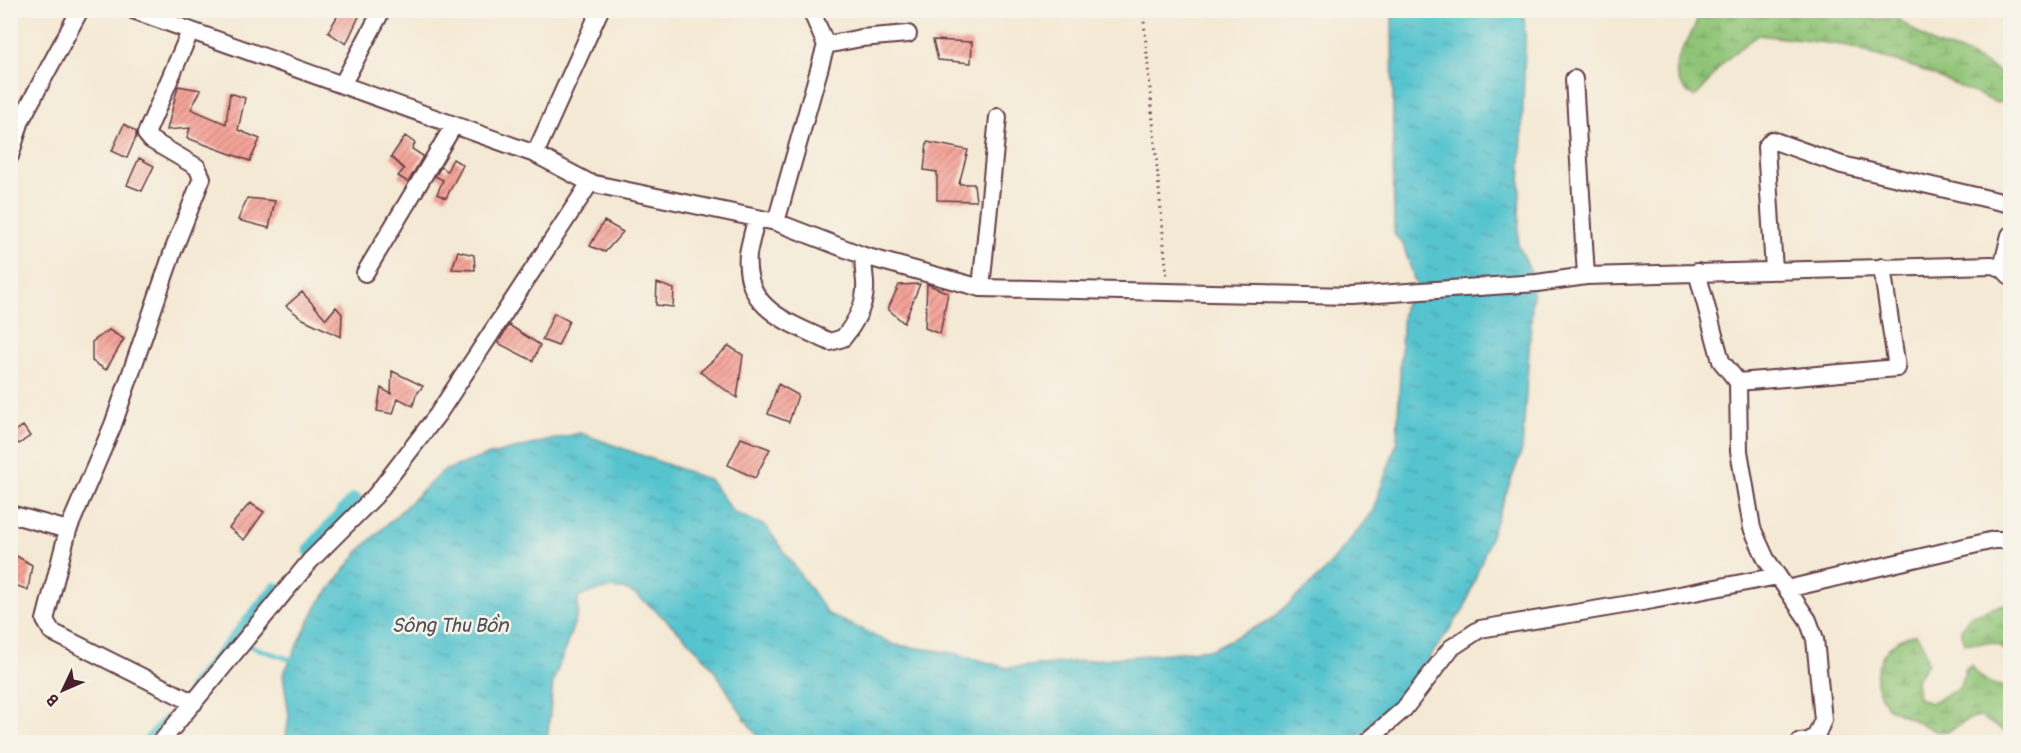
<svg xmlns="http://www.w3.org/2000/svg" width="2021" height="753" font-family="Pangolin,sans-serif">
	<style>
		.wetland { fill: url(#wetland-marsh); stroke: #6c7250; stroke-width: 1.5 }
		.water { fill: url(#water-ripples); stroke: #50727d; stroke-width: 1.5 }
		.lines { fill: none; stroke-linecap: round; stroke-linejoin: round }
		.stream { stroke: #57c4cf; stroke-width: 4.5 }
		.canal { stroke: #57c4cf; stroke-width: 16 }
		.building { fill: url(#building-hatch) }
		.minor-casing { stroke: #643d44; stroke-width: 20 }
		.path { stroke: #643d44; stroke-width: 3; stroke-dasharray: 1.5 4.5; stroke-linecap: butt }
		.minor { stroke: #fff; stroke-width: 16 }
		.labels { text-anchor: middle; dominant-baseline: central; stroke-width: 5; stroke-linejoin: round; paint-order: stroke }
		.water-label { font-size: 20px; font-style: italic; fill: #4e515c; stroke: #f7f3e8 }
	</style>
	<defs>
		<pattern id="wetland-marsh" width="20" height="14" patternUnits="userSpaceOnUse" patternTransform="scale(1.5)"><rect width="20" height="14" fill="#8fc476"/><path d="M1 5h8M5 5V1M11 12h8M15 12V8" fill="none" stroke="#779f61"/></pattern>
		<pattern id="water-ripples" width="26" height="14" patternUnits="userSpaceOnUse" patternTransform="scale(1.5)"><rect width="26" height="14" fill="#57c4cf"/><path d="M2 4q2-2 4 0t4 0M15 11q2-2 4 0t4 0" fill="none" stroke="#4a9fa8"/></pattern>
		<pattern id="building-hatch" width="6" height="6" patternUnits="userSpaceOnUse" patternTransform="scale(1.5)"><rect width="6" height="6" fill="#f5a49a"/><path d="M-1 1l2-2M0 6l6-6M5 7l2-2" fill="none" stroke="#c8857e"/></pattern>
	</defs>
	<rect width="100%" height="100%" fill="#f7f3e8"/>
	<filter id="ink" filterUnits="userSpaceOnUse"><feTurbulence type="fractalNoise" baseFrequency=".0167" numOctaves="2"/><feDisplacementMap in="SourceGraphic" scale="12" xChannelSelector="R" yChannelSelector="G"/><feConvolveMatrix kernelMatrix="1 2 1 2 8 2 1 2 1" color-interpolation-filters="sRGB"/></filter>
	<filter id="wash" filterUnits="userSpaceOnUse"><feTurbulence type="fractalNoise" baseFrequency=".008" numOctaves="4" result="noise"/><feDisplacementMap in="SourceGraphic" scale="24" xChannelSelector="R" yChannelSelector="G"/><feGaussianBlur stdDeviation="1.35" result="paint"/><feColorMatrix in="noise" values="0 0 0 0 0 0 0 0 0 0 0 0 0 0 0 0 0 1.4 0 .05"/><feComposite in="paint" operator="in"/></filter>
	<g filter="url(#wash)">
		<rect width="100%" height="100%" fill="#f4e9d4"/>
		<path class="wetland" d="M1698,11L1857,10L1876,19L1896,18L1936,45L1962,52L2006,75L2010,81V100L1997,103L1920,69L1843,45L1758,35C1743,45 1730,55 1718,69C1709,79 1706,89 1694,97C1651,67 1701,37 1698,11Z
			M2010,602V658C1996,635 1987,645 1965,643L1961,630L1969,616Z
			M1916,634L1924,647L1928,663L1916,680L1918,698L1930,703L1960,688L1966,668L1971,665C1982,681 1991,686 2010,687V735L1981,717H1973L1947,732L1935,731L1887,707C1883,699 1876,689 1876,681C1876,657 1893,638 1916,634Z"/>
		<path class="water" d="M1392,11H1524L1525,45L1518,245L1534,278L1522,450L1464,609L1388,716L1349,742H764C742,721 730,692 712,667C700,651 641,592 623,589C607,587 591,591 578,598V613L553,682L547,742H289L286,737L289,715L283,675L316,607L360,550L443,471L482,457L580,433L710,480L733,512L766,526L828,614L895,645L954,653L1007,668L1212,649L1272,619L1322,574L1372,513L1397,442L1403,307L1417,288L1403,244L1394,234Z"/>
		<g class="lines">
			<path class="stream" d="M249,646L295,661"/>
			<path class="canal" d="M311,550L354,501
				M194,690L276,590
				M150,742L168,722"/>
		</g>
		<g id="blocks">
			<path class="building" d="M341,10H362L346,44L328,32Z
				M933,40L972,42L971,63L938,60Z
				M178,86L201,90L191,109L226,124L230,93L245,98L238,130L260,139L250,161L187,138L190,128L167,130Z
				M124,124L136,132V137L127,158L112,151Z
				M405,136L415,143L412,149L423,156L408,182L398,176L404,169L391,157Z
				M927,142L968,150L959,184H974L976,201L937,200V172L924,170Z
				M139,158L154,166L142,191L127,185Z
				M453,159L463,165L446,198L437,194L443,180L435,176L441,167L447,171Z
				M247,198L275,201L269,228L238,220Z
				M604,221L623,232L605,252L590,246Z
				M458,251L474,255L475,270L452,269Z
				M657,283L674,289L673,307L656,305Z
				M920,284L904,323L888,309L899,285Z
				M927,284L948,293L940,334L925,328Z
				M302,292L326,319L336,307L342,314L341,337L303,319L286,306Z
				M554,313L569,321L558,346L542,340Z
				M509,325L540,345L533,361L498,343Z
				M109,330L124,339L106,370L92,361V342Z
				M729,346L743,355L737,398L700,372Z
				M392,371L423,386L416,395L413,406L398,398L393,414L377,411L381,388L391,394Z
				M778,384L798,395L789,422L768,414Z
				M23,426L30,436L19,444L10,434Z
				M741,438L770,449L755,478L728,465Z
				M250,503L264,512L244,540L229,528Z
				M13,554L32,565L28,590L10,583Z"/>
		</g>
	</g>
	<g filter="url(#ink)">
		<use href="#blocks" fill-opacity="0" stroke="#643d44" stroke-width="1.5"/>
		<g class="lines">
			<defs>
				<path id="minor" d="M133,10L535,154L590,183L776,222L864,256L981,288L1350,296L1537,283L1586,276L1992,265L2002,268L2010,276
					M190,32L146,134L151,140L197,167L202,178L173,251L113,425L68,530L45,620L52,632L194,703
					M826,45L861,38L908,34
					M1574,79L1586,276
					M342,85L382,10
					M535,154L600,10
					M10,156L21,120L80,10
					M756,218C754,230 750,242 748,254C743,310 789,322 830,342L843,338C854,325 864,307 865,290C866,278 862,268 864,256
					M776,222L826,45L811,10
					M2002,268L2010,235
					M1774,270L1766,147L1772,140L1842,165L2010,204
					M1697,272L1721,361L1738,382L1739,451L1752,528L1766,559L1808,620L1815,639L1823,720L1816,736L1809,741L1800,742
					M365,273L454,125
					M981,288L998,117
					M1738,382L1897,368L1882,267
					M10,514L68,530
					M1787,589L1994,540H2010
					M161,742L310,561L375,496L438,414L590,183
					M1366,742L1404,709L1451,648L1480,629L1653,600L1778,576"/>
			</defs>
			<use href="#minor" class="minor-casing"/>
			<path class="path" d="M1143,10L1167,278"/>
			<use href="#minor" class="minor"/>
		</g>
	</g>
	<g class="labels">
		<g class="water-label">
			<text x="450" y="625">Sông Thu Bồn</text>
		</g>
	</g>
	<rect width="2021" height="753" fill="none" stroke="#f7f3e8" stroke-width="36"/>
	<g transform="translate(63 690) rotate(226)" stroke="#f7f3e8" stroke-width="4.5" paint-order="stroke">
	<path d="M0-4.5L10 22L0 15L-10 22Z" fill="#4a1f2b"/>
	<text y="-9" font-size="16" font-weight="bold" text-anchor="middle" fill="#4a1f2b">B</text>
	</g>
</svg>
